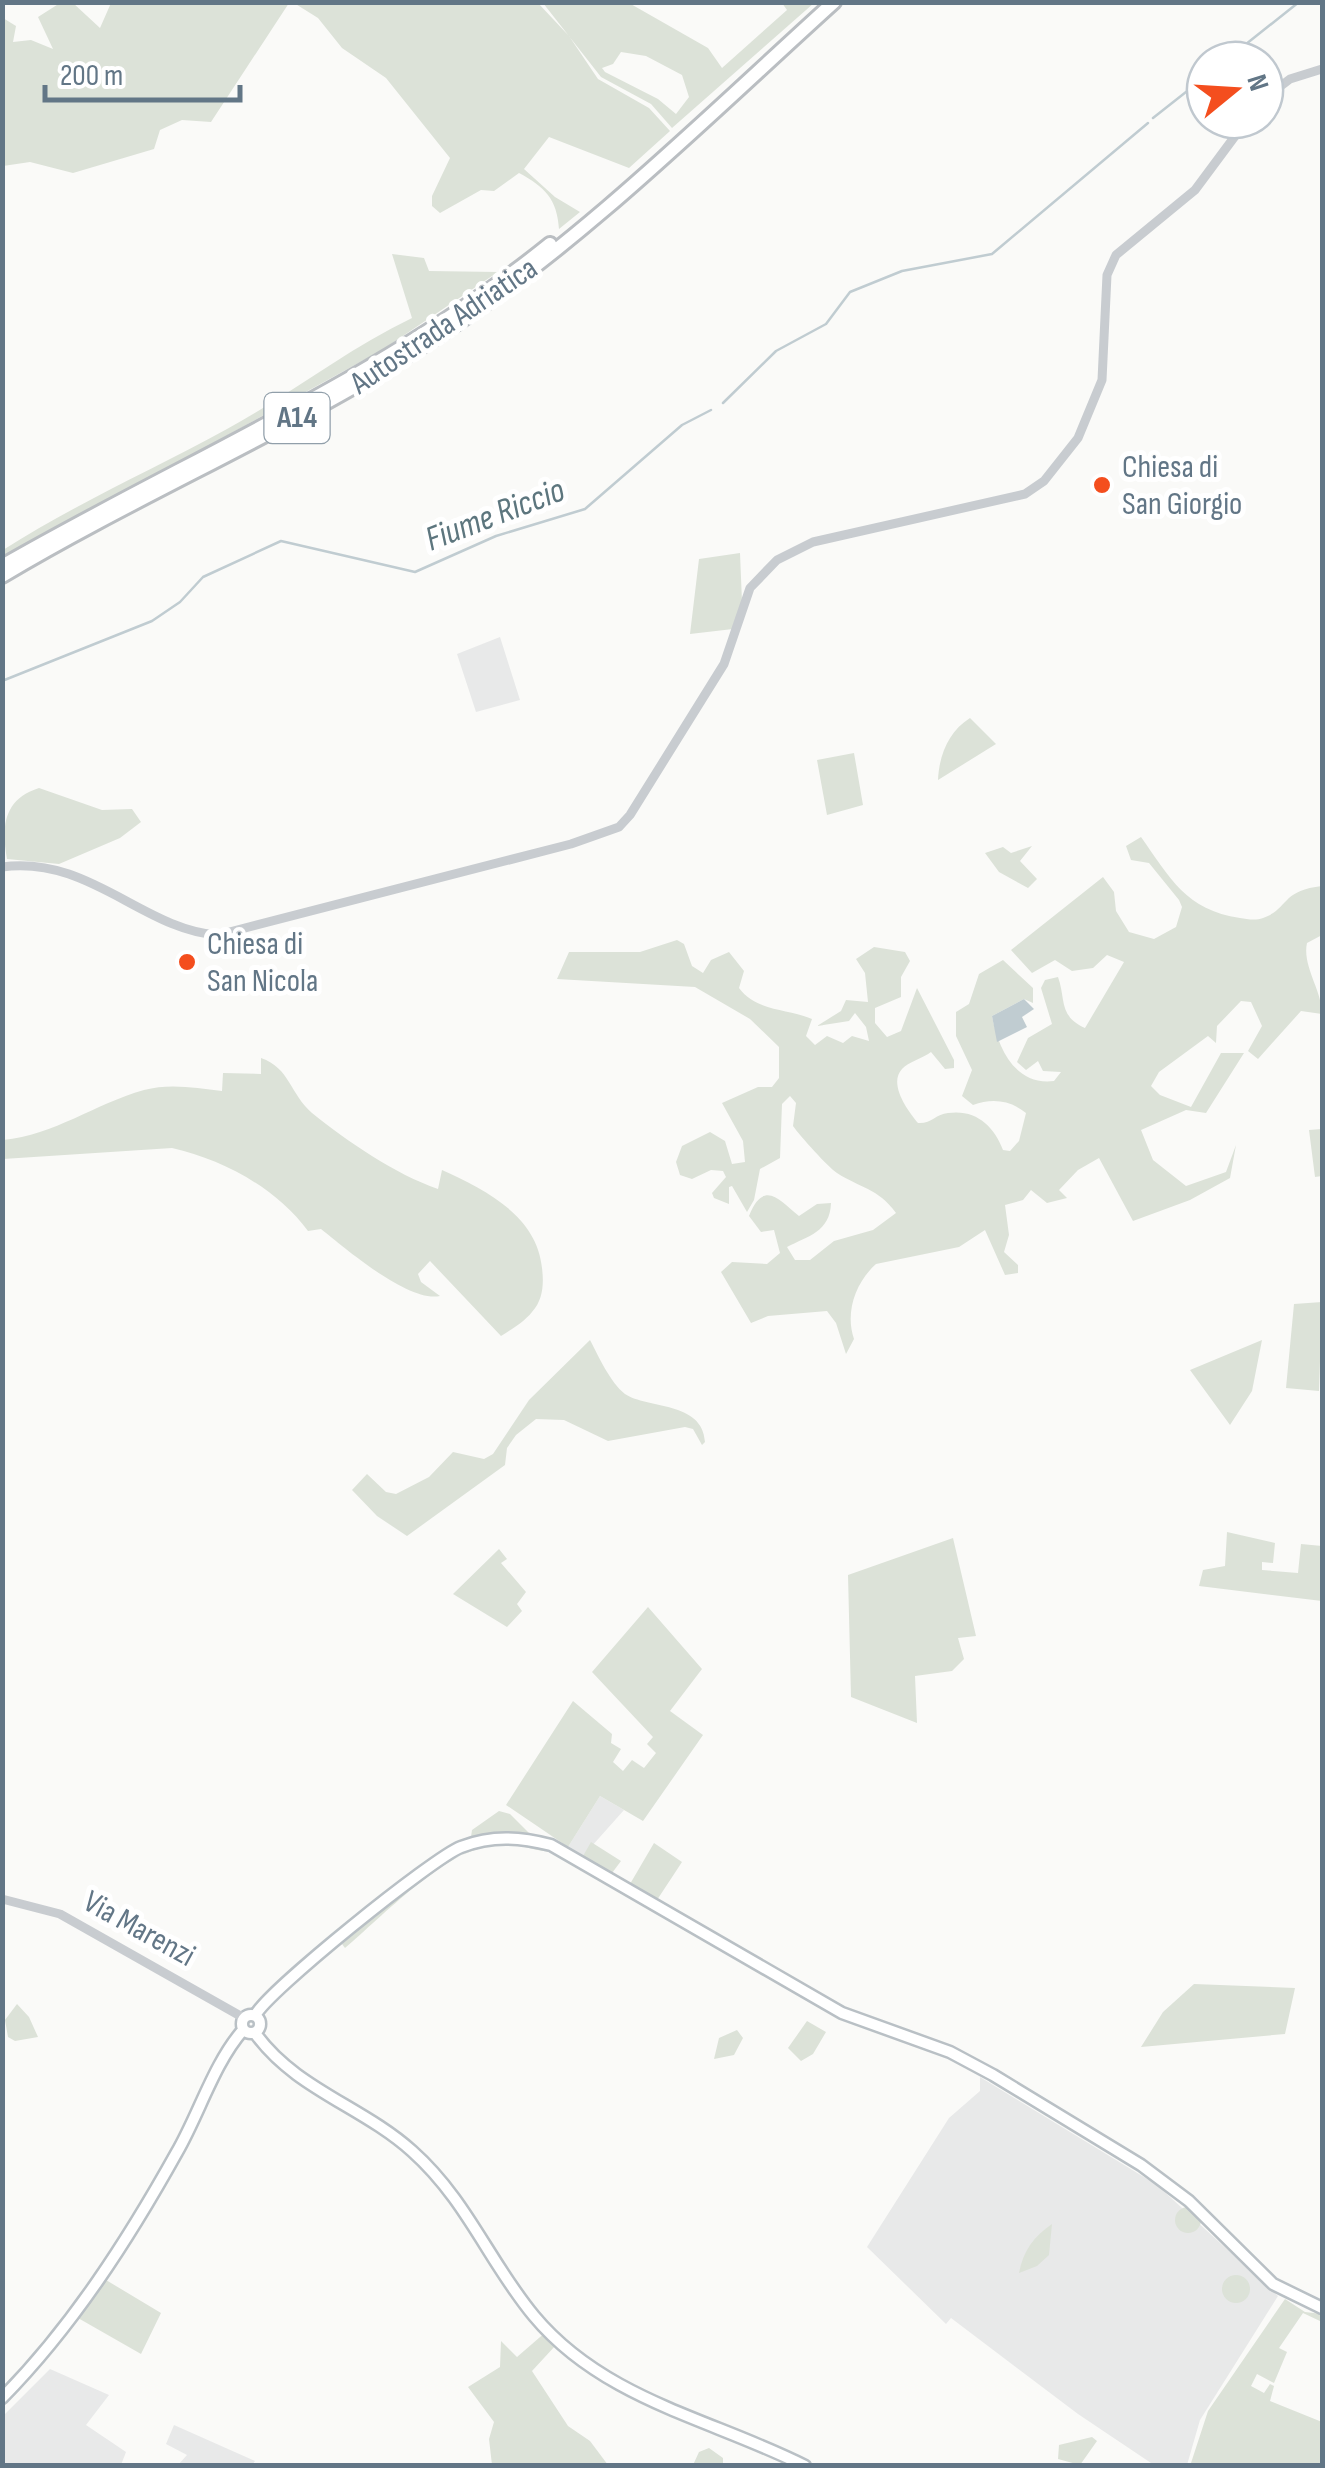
<svg xmlns="http://www.w3.org/2000/svg" width="1325" height="2468" font-family="'Sofia Sans Condensed',sans-serif">
	<style>
		.built { fill: #e8e9e9 }
		.green { fill: #dce2d8; fill-rule: evenodd }
		.water { fill: #c0ccd1 }
		.lines { fill: none; stroke-linecap: round; stroke-linejoin: round }
		.stream { stroke: #c0ccd1; stroke-width: 2.5 }
		.secondary-casing { stroke: #b9c0c5; stroke-width: 15 }
		.motorway-casing { stroke: #babec2; stroke-width: 18 }
		.tertiary { stroke: #c8ccd0; stroke-width: 9 }
		.secondary { stroke: #fff; stroke-width: 10 }
		.motorway { stroke: #fff; stroke-width: 12 }
		.poi-dot { fill: #f44e1e; stroke: #fff; stroke-width: 4 }
		.labels { text-anchor: middle; dominant-baseline: central; stroke-width: 10; stroke-linejoin: round; paint-order: stroke }
		.shield { fill: #fff; stroke: #919faa; stroke-width: 2.5 }
		.shield-label { font-size: 30px; font-weight: bold; fill: #627686 }
		.street-label { font-size: 32px; fill: #627686; stroke: #fff }
		.poi-label { font-size: 32px; fill: #627686; stroke: #fff; text-anchor: start }
		.water-label { font-size: 35px; font-style: italic; fill: #5d767e; stroke: #fff }
	</style>
	<rect width="100%" height="100%" fill="#fafaf8"/>
	<path class="built" d="M500,637L520,700L476,712L457,654Z
		M600,1796L624,1810L583,1856L568,1847Z
		M980,2077L1157,2185L1278,2296L1200,2420L1187,2465H1154L1078,2414L951,2318L946,2324L867,2247L949,2118L980,2091Z
		M50,2369L109,2395L86,2425L126,2452L121,2465H3V2416Z
		M174,2425L255,2461L252,2465H178L187,2455L166,2444Z"/>
	<path class="green" d="M60,3H73L100,28L111,3H289L211,122L182,120L160,130L154,149L73,173L30,162L3,166V18L16,26L13,42L31,40L53,49L38,17Z
		M294,3H538L569,36L598,79L649,108L670,131L629,168L549,137L524,169L555,197L580,212L559,229C557,199 545,187 519,173L494,191L481,190L440,213L432,206V196L450,158L386,78L342,48L318,18Z
		M543,3H629L708,48L722,68L787,10L782,3H814L672,128L651,104L601,77ZM621,52L646,56L682,75L689,97L676,114L658,99L605,72L602,68L613,64Z
		M392,254L424,258L429,271L498,272L382,350L3,559V550C75,504 152,470 227,429C290,395 347,349 412,318Z
		M740,553L742,602L733,629L690,634L699,559Z
		M970,718L996,744L938,780C939,755 949,731 970,718Z
		M854,753L863,805L827,815L817,760Z
		M39,788L102,810L132,809L141,822L120,838L59,864L7,859C1,826 4,799 39,788Z
		M1141,837C1170,878 1186,910 1240,918C1247,919 1255,921 1263,918C1290,908 1280,891 1322,886V935L1307,943C1302,966 1322,990 1322,1014L1301,1011L1258,1059L1248,1051L1262,1026L1251,1002L1241,1001L1217,1026L1216,1043L1208,1036L1159,1072L1151,1086L1160,1095L1191,1107L1221,1053H1244L1206,1113L1186,1110L1141,1130L1153,1160L1186,1186L1226,1172L1236,1145L1230,1178L1190,1200L1133,1221L1099,1158L1078,1170L1059,1190L1067,1198L1047,1203L1031,1190L1023,1200L1005,1205L1009,1235L1004,1252L1018,1265V1273L1005,1275L985,1230L959,1247L876,1264C855,1283 845,1313 854,1339L846,1354L836,1323L827,1311L768,1316L751,1323L721,1272L732,1262L767,1264L780,1253L774,1230L761,1232L749,1216C764,1178 780,1201 799,1216L817,1204L831,1203C830,1232 808,1236 787,1247L795,1260H810L834,1241L873,1230L896,1213C878,1188 860,1188 837,1173C828,1167 800,1136 793,1126L796,1103L790,1096L782,1104L780,1158L760,1169L754,1200L747,1212L732,1186L729,1187V1204L714,1198L712,1193L726,1177L723,1171L711,1170L692,1179L680,1175L676,1162L682,1146L710,1132L725,1141L732,1164L745,1162L743,1141L722,1103L758,1087H772L779,1078V1047L750,1019L695,987L557,979L569,952H640L677,940L684,944L692,966L703,973L711,960L729,952L744,971L739,988C757,1012 787,1008 812,1019L806,1036L815,1045L827,1036L843,1043L852,1036L869,1041L866,1027L855,1013L849,1021L817,1026L841,1011L846,1000L868,1002L865,973L856,959L874,947L905,952L910,961L901,977V997L875,1008V1023L887,1037L901,1031L917,988L954,1060V1068L945,1069L931,1052C923,1058 908,1062 902,1069C888,1084 908,1111 918,1123C931,1124 936,1114 948,1113C976,1109 994,1126 1003,1150L1010,1151L1019,1141L1026,1113C1010,1100 992,1098 973,1105L962,1096L972,1070L956,1036V1012L969,1004L979,974L1003,960L1033,988V1003L1024,999L992,1016C998,1048 1015,1086 1054,1081L1061,1072L1043,1071L1038,1061L1026,1070L1017,1062L1028,1038L1052,1024L1041,988L1045,980L1058,977C1066,999 1058,1016 1085,1028L1124,962L1107,955L1093,968L1072,971L1055,960L1032,973L1011,950L1103,877L1114,892L1116,911L1129,932L1154,939L1176,927L1182,907L1179,900L1149,863L1131,860L1126,846Z
		M1032,846L1020,861L1037,879L1028,888L999,872L985,853L1003,847L1011,853Z
		M261,1058C290,1068 290,1094 312,1113C348,1142 395,1174 438,1189L442,1170C486,1190 537,1216 542,1268C544,1284 543,1300 532,1312C524,1322 512,1329 501,1336L430,1261L418,1274L421,1282L440,1296C409,1303 346,1249 321,1229L308,1231C276,1188 224,1160 172,1148L3,1159V1140C55,1135 94,1104 144,1090C170,1083 196,1088 222,1091L223,1073L261,1074Z
		M1322,1129V1176L1315,1177L1309,1130Z
		M1322,1302L1319,1391L1286,1388L1294,1304Z
		M590,1340C599,1357 610,1382 625,1394C647,1409 703,1401 705,1442L702,1445L693,1429L685,1427L608,1441L564,1420L536,1419L516,1435L507,1448L505,1465L407,1536L377,1516L352,1490L367,1474L386,1492L396,1494L429,1477L453,1452L484,1459L493,1454L529,1400Z
		M1262,1340L1252,1391L1230,1425L1190,1370Z
		M1227,1532L1275,1543L1273,1563L1262,1562V1570L1298,1573L1301,1544L1322,1546V1601L1199,1586L1203,1570L1225,1566Z
		M953,1538L976,1636L958,1638L964,1659L952,1671L915,1676L917,1723L851,1697L848,1575Z
		M499,1549L507,1559L501,1563L526,1592L517,1604L522,1611L507,1627L453,1594Z
		M648,1607L702,1669L670,1711L703,1735L643,1821L600,1796L568,1847L506,1805L573,1701L612,1734L611,1743L621,1749L613,1762L623,1771L632,1760L644,1768L656,1753L647,1744L653,1737L592,1672Z
		M499,1811L510,1814L530,1834L471,1837L472,1830Z
		M516,1841L555,1851C539,1854 514,1841 494,1844C444,1851 383,1916 345,1948L342,1944C398,1898 441,1848 516,1841Z
		M591,1842L621,1861L612,1873L583,1856Z
		M654,1843L682,1862L657,1900L630,1884Z
		M1194,1984L1295,1988L1285,2034L1141,2047L1163,2012Z
		M17,2004L29,2017L38,2037L15,2041L8,2037L5,2020Z
		M807,2021L826,2032L813,2054L801,2061L788,2048Z
		M737,2030L743,2038L734,2055L714,2059L719,2038Z
		M1175 2220a13 13 0 1 1 26 0a13 13 0 1 1-26 0Z
		M1052,2224L1049,2255L1037,2266L1019,2273C1023,2251 1034,2236 1052,2224Z
		M1222 2289a14 14 0 1 1 28 0a14 14 0 1 1-28 0Z
		M106,2280L161,2313L141,2354L78,2318Z
		M1285,2299L1305,2312L1322,2314V2322L1303,2313L1279,2348L1287,2352L1274,2383L1257,2374L1251,2386L1264,2393L1270,2384L1274,2386L1270,2401L1322,2422V2465L1190,2466L1208,2411Z
		M547,2331L556,2345L532,2371L568,2426L590,2441L608,2465H492L489,2439L494,2422L468,2387L500,2367L501,2341L517,2357Z
		M1092,2437L1097,2441L1080,2465L1058,2459L1059,2445Z
		M709,2448L723,2458V2465H693L699,2452Z"/>
	<path class="water" d="M1024,999L1034,1009L1022,1017L1027,1027L997,1042L992,1016Z"/>
	<g class="lines">
		<path class="stream" d="M1226,60L1299,2
			M1153,118L1205,77
			M723,403L776,351L826,324L850,292L902,271L992,254L1148,123
			M2,681L152,621L180,602L203,577L281,541L415,572L496,536L585,509L682,425L711,410"/>
		<defs>
			<path id="secondary" d="M242 2024a9 9 0 1 1 18 0a9 9 0 1 1-18 0Z
				M255,2016C265,1993 434,1857 461,1847C492,1835 520,1837 551,1845L842,2013L950,2052L993,2075L1141,2165L1189,2201L1273,2284L1322,2308
				M255,2033C295,2089 362,2106 412,2151C467,2200 489,2262 534,2316C604,2400 712,2419 805,2466
				M2,2398C72,2327 128,2240 177,2152C199,2114 214,2063 243,2030"/>
			<path id="motorway" d="M2,566C186,460 384,378 550,244
				M2,576C148,489 305,424 447,330C587,237 709,115 834,2"/>
		</defs>
		<use href="#secondary" class="secondary-casing"/>
		<use href="#motorway" class="motorway-casing"/>
		<path class="tertiary" d="M1265,98L1290,79L1322,69
			M2,867C89,855 143,930 218,935L571,844L619,827L630,815L724,664L750,588L777,560L813,542L1025,494L1044,481L1078,438L1102,380L1107,275L1116,255L1195,190L1247,120
			M2,1899L60,1914L244,2018"/>
		<use href="#secondary" class="secondary"/>
		<use href="#motorway" class="motorway"/>
	</g>
	<g class="poi-dot">
		<circle cx="1102" cy="485" r="10"/>
		<circle cx="187" cy="962" r="10"/>
	</g>
	<g class="labels">
		<rect class="shield" x="264.5" y="393" width="65" height="50" rx="8"/>
		<g class="shield-label">
			<text x="297" y="418">A14</text>
		</g>
		<g class="street-label">
			<text transform="translate(444 326) rotate(-34)">Autostrada Adriatica</text>
			<text transform="translate(139 1929) rotate(29)">Via Marenzi</text>
		</g>
		<g class="poi-label">
			<text x="1122" y="467">Chiesa di<tspan x="1122" dy="37">San Giorgio</tspan></text>
			<text x="207" y="944">Chiesa di<tspan x="207" dy="37">San Nicola</tspan></text>
		</g>
		<g class="water-label">
			<text transform="translate(495 515) rotate(-21)">Fiume Riccio</text>
		</g>
	</g>
	<rect width="1325" height="2468" fill="none" stroke="#627686" stroke-width="10"/>
	<g transform="translate(1235 90) rotate(72)"><circle r="48" fill="#ffffff" stroke="#c0c8cf" stroke-width="2.5"/>
	<path d="M0-8L18 38L0 25L-18 38Z" fill="#f44e1e"/>
	<text y="-15" font-size="28" font-weight="bold" text-anchor="middle" fill="#627686">N</text>
	</g>
	<path d="M45 85v15h195v-15" fill="none" stroke="#627686" stroke-width="5"/>
	<text x="60" y="85" font-size="30" fill="#627686" stroke="#ffffff" stroke-width="8" paint-order="stroke">200 m</text>
</svg>
